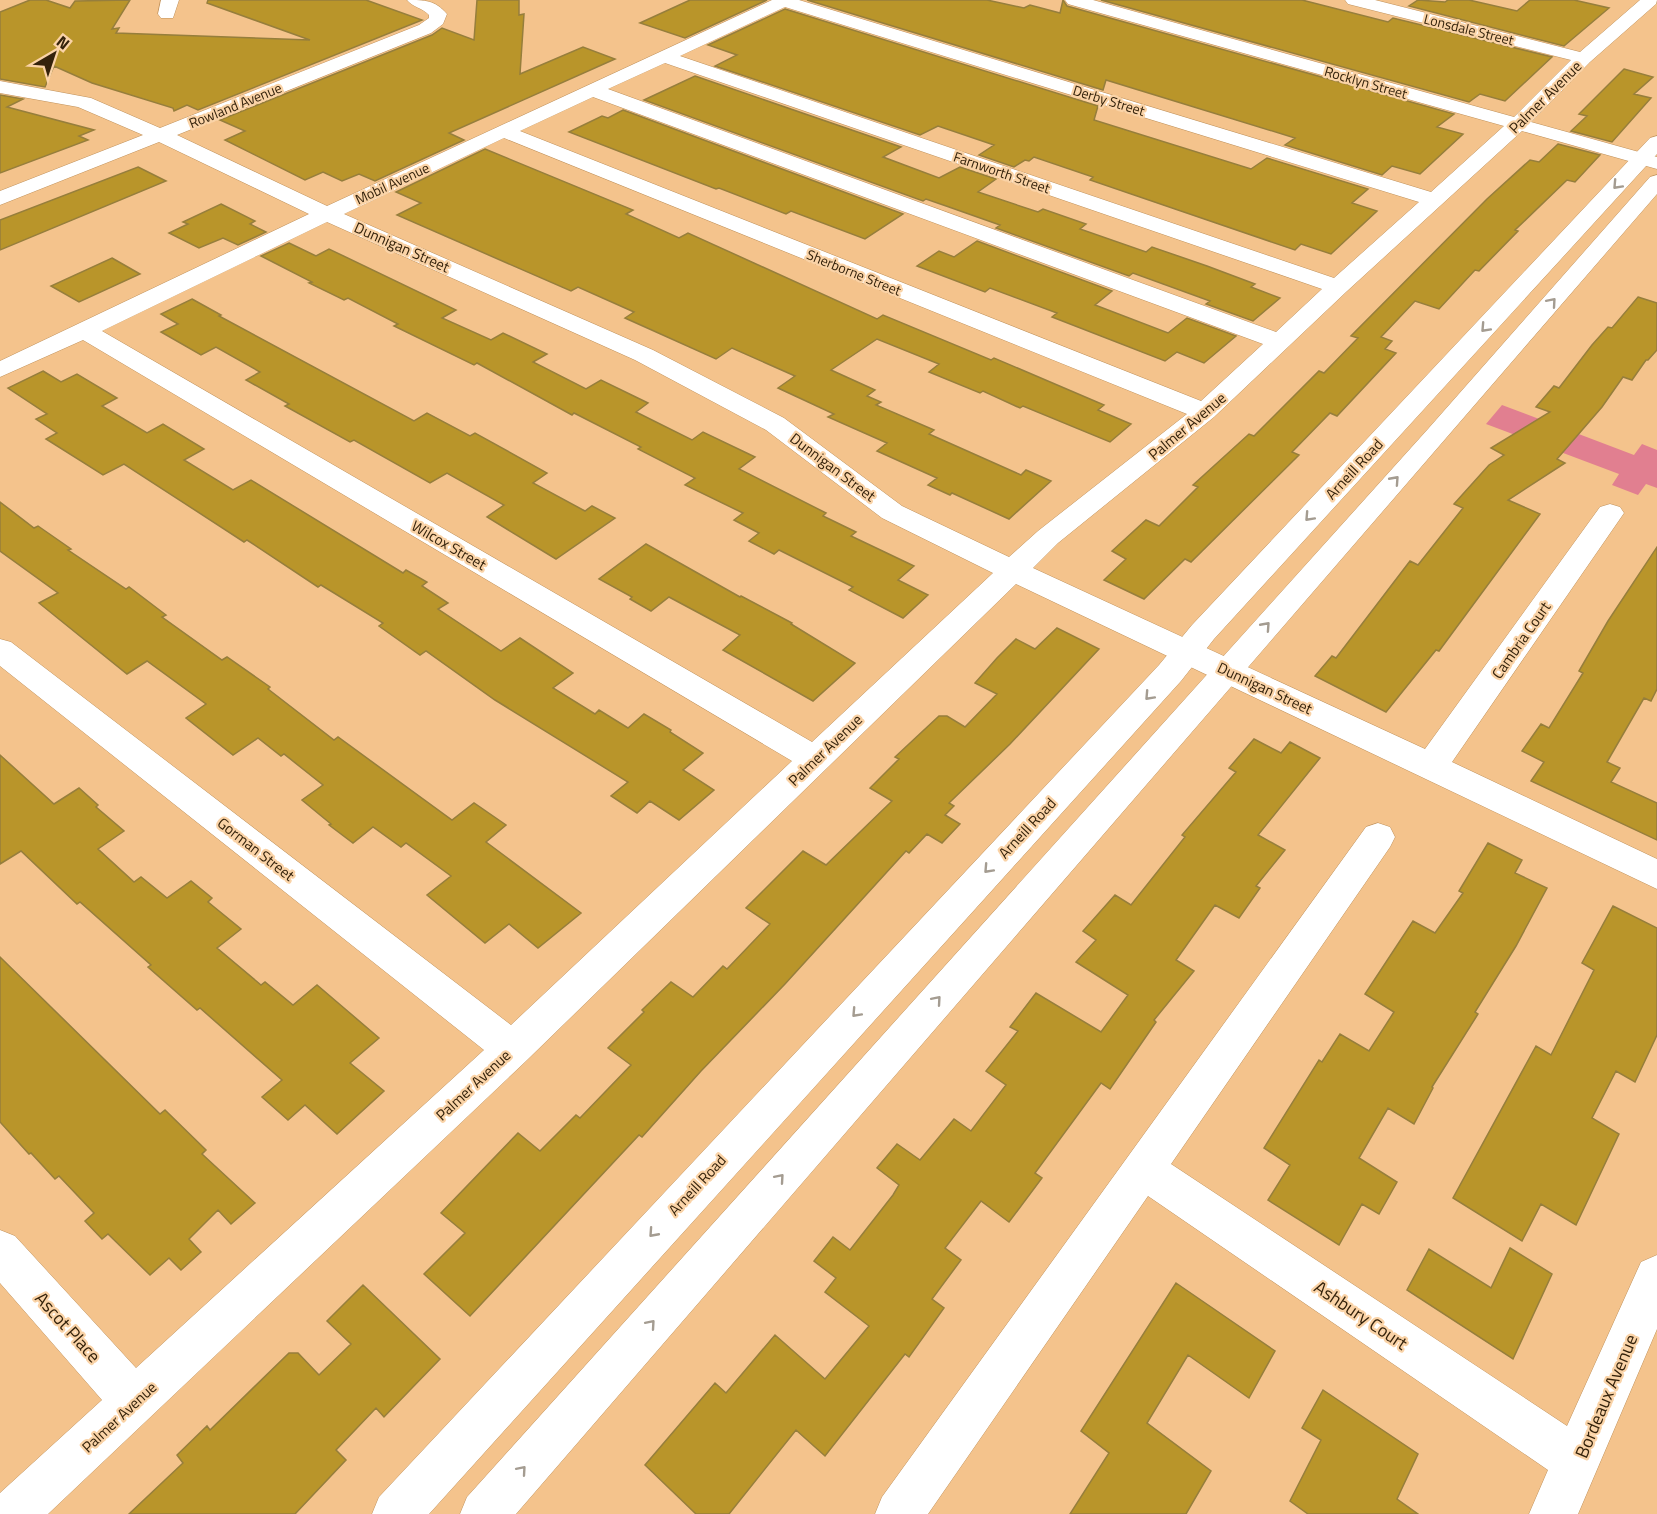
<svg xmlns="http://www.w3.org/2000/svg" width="1657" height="1514" font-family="'Titillium Web',sans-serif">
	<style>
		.green { fill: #e17f90 }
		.building { fill: #b9952a; stroke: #967e3c; stroke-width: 1.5 }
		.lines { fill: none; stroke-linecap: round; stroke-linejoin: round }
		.minor-casing { stroke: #bf915b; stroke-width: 1 }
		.major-casing { stroke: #bf915b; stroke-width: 1 }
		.minor { fill: #fff; fill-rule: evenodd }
		.major { fill: #fff; fill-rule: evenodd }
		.oneway { stroke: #a49c91 }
		.labels { text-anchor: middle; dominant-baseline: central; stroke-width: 4.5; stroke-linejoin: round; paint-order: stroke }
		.far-street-label { font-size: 14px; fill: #34220b; stroke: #fad3a7 }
		.street-label { font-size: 15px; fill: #34220b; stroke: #fad3a7 }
		.near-street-label { font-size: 18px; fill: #34220b; stroke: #fad3a7 }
	</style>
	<rect width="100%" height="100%" fill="#f4c38c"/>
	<path class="green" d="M1502,405L1634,455L1642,444L1657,450V488L1646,484L1638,495L1612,485L1619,474L1486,424Z"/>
	<path class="building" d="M30,0H46L70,8L75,1L130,0L112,29L119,28L116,33L310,40L207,3L208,0H366L422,20L198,110L187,105L174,111L173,108L92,83L54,66L45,87L0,79V12Z
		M477,0H519V15L524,14L520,74L583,47L615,59L449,133L464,140L375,181L359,174L342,181L323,172L305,180L225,140L245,131L220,120L432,35L442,28L474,40Z
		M690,0H767L685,38L640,23Z
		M807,0H987L1024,8L1030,5L1060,13L1063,0L1067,6L1454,114L1437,127L1463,134L1420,174L1392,166L1382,175L1285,145L1295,138L1106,80L1103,90Z
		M1101,0H1302L1388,22L1393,18L1552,57L1505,101L1480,94L1469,102Z
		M1418,0L1445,2L1448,0H1469L1517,11L1530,0H1574L1609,8L1564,46L1409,6Z
		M785,9L1098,106L1094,120L1251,169L1267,158L1368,189L1352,203L1377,211L1331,254L1301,244L1295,250L1090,180L1093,177L1034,157L1029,161L1025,160L1014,167L979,155L994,145L938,126L920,135L715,66L737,55L708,45Z
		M1624,69L1653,77L1634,94L1651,98L1612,142L1571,131L1587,116L1579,114Z
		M695,76L901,147L883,157L939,178L960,167L996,179L978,192L1038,212L1043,209L1086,224L1080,229L1146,252L1152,247L1207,266L1255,284L1251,287L1280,298L1253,321L1206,304L1210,301L1133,273L1129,276L996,228L1000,225L949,207L926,199L923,201L644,100Z
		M0,95L23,99L7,107L94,130L79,136L88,140L0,173Z
		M623,110L903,214L865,239L791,211L786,214L719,188L716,189L569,132L602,116L608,118Z
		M1558,144L1600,155L1575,182L1567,180L1515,230L1518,231L1479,271L1475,270L1439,309L1415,301L1381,337L1392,341L1385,349L1396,353L1337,416L1330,413L1292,452L1299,455L1191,562L1185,559L1144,599L1104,580L1126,559L1112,551L1146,520L1159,526L1198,487L1193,485L1249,434L1254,436L1319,371L1324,373L1358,338L1351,336L1487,199L1530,160L1539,162Z
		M485,149L633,210L626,214L679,238L688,233L877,319L883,315L991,360L994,358L1104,405L1098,410L1131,424L1110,442L1023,406L1020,408L983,391L980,393L929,372L939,364L877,339L831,370L875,390L867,396L881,402L876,405L934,430L929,434L1021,475L1026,470L1051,481L1009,519L952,493L950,495L928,485L937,478L877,451L887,443L828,417L834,414L778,388L795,376L732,348L716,359L625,318L634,312L578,287L571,291L397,215L421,203L396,192Z
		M138,167L166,181L0,250V220Z
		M221,204L255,221L250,224L266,232L238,245L223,238L199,248L169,233L188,224L183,222Z
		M977,241L1112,291L1095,305L1168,333L1187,318L1236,336L1204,363L1177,352L1165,361L1052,317L1057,313L990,288L985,292L917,266L939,251L954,257Z
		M289,243L316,256L329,249L456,310L442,318L491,340L503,333L547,354L533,362L586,389L601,380L648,403L636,412L692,440L703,432L755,457L739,469L826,513L823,516L856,532L851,536L914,566L898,580L928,595L903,618L849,590L853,587L779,550L774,554L749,541L759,533L734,520L743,513L685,485L695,478L638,449L641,447L574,413L572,415L477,363L474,365L394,326L398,324L348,298L344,300L309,283L312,282L261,256Z
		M112,258L140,274L79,302L51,286Z
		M1638,297L1657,303V350L1648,360H1646L1632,380L1623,377L1602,407L1557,459L1565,463L1508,500L1540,514L1439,651L1436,650L1386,712L1315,676L1332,656L1336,658L1410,561L1418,565L1463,508L1454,504L1489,465L1504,455L1491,448L1550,412L1536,407L1554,386L1559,388L1592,345L1608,327L1612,328Z
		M192,299L221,315L219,316L414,421L427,413L470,436L475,433L547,473L533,483L585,511L592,506L615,518L556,559L487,517L504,505L447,473L430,483L354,440L350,442L285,406L289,404L246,380L260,372L216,347L201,355L161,332L178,324L161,314Z
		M43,371L61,382L77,374L117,398L102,406L147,433L163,424L204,449L184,460L233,490L251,480L403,573L406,570L427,582L422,586L448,603L438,609L501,651L520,638L573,673L553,688L595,714L599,710L628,728L644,714L671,730L670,732L703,753L683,770L714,790L679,820L650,801L637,813L611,796L628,782L495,700L426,651L420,655L379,626L383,623L321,585L318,587L247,540L244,542L124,464L103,475L46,439L57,433L36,419L47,414L8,388Z
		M0,502L34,528L38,526L71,549L68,550L126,589L129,587L166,615L162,617L222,660L227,657L270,687L268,689L334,740L338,737L452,820L474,803L506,825L486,842L581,913L538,948L509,924L485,943L427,895L451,876L406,843L401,847L373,827L353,843L329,825L331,824L302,800L323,785L284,754L281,756L258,738L233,755L186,718L206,704L147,661L127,674L39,603L58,593L0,551Z
		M646,544L740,597L741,596L792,623L791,624L855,663L813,701L723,650L740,635L669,597L651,611L630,599L632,597L599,579Z
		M1657,547V689L1651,701L1644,698L1607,762L1620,768L1611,782L1657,803V840L1531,781L1544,762L1522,751L1541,724L1549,728L1583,673L1579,671L1608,621Z
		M1057,628L1099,649L1010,744L949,803L954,806L945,815L960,824L942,843L927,834L909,853L906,851L785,984L701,1071L642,1137L639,1135L470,1316L424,1274L465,1233L441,1213L518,1133L540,1151L576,1115L580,1118L631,1065L608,1048L644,1012L642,1010L671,982L693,997L723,966L727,969L770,924L746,908L803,851L826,865L892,801L870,788L899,759L895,757L939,716H947L965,727L997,694L975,683L997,658L1016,639L1035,649Z
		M1254,739L1281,753L1290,742L1320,758L1258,835L1285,850L1256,886L1260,888L1239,918L1215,905L1176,960L1194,971L1154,1020L1156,1022L1110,1089L1101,1083L1035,1173L1042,1178L1009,1222L981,1201L945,1248L961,1260L932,1299L944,1308L909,1357L905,1354L825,1456L796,1430L729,1514H696L645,1465L715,1383L726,1393L775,1335L825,1379L869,1326L825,1292L836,1278L814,1261L833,1237L850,1250L893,1195L899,1185L877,1168L897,1144L920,1160L954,1119L971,1131L1006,1085L986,1071L1018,1031L1010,1027L1036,993L1101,1032L1128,995L1076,962L1096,940L1083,931L1115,895L1131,905L1185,837L1182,835L1236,772L1229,768Z
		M0,755L54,804L79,788L98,805L96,807L124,831L98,849L134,882L141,877L167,898L191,881L212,898L208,902L241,929L217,948L261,985L265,982L293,1005L317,985L344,1008L379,1038L350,1063L384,1091L337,1134L305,1105L288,1120L262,1097L282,1080L200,1008L197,1010L148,967L151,965L80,902L77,904L21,851L0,864Z
		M1488,843L1522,860L1515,873L1547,888L1516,946L1475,1012L1478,1014L1432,1087L1433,1088L1414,1124L1388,1108L1359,1158L1397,1182L1379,1214L1362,1204L1339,1245L1268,1200L1290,1165L1264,1148L1319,1060L1322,1062L1340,1034L1369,1051L1394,1012L1365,994L1413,921L1435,933L1463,893L1459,891Z
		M1613,906L1657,928V1035L1635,1082L1616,1071L1592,1118L1619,1134L1576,1225L1541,1204L1522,1241L1453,1198L1536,1046L1551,1055L1594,970L1582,963Z
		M0,957L160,1114L165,1110L206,1150L202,1154L255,1203L231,1224L218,1210L189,1239L201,1252L181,1270L169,1258L150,1275L108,1234L102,1239L85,1221L94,1213L59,1176L55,1179L31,1153L29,1154L0,1122Z
		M1510,1248L1552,1274L1513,1359L1407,1290L1429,1249L1491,1288Z
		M1176,1283L1275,1351L1249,1398L1188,1355L1147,1423L1211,1471L1186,1514H1070L1109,1453L1081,1431Z
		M363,1285L440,1359L384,1417L376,1408L336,1450L346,1460L295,1514H129L183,1463L177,1455L207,1426L210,1430L289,1353H298L319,1375L351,1344L327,1321Z
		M1323,1390L1418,1454L1397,1499L1418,1514H1308L1290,1501L1321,1440L1302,1428Z"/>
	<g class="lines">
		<defs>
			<path id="minor" d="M161,0H179L173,18H161L158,14Z
				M407,0C425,0 435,0 447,14L443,24L431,33L177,135L327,206L772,0H799L1431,192L1504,126L1068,4L1065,0H1093L1514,117L1571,60L1348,4L1345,0H1375L1580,52L1640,0H1657L1656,4L1590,62L1531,122L1657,157V169L1522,131L1346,292L1214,417L1058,543L1033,568L1425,749L1600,507L1610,504L1620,507L1624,513L1452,762L1657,859V889L1016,584L526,1061L48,1514H0V1493L102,1400L0,1283V1230L15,1236L136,1368L484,1050L0,666V639L11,642L511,1025L792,761L83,340L0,377V361L309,214L159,142L0,205V191L143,135L78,107L0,93V81L91,98L160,128L419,25L429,18V15C423,8 412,7 407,0ZM785,7L1419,202L1334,278L680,56ZM665,63L1322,289L1276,332L608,89ZM593,97L1263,344L1201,401L520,131ZM504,138L1187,414L1038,531L1009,557L902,506L784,418L653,350L344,214ZM327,222L635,360L766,430L882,518L993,573L812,742L102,331Z
				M1378,823L1390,827L1395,837L1390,847L1171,1164L1567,1426L1641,1262L1657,1255V1329L1578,1514H1529L1548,1470L1148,1196L928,1514H875L882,1497L1366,827Z"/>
			<path id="major" d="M1657,136V154L1214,639L1181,681L429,1514H372L379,1497L1159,665L1192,625L1650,138Z
				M1657,175V194L516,1514H460L467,1497L1428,429L1650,177Z"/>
		</defs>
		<use href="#minor" class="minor-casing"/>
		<use href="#major" class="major-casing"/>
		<use href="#minor" class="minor"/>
		<use href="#major" class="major"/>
	</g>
	<defs><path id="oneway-chevron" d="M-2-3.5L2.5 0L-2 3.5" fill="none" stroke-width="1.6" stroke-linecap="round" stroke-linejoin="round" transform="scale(1.5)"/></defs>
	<g class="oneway">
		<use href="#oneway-chevron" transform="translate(1617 185) rotate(133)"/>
		<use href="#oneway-chevron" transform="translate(1552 302) rotate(-49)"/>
		<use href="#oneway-chevron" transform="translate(1485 328) rotate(133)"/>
		<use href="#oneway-chevron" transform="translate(1395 480) rotate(-48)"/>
		<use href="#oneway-chevron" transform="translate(1309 517) rotate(133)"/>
		<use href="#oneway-chevron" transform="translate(1266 626) rotate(-48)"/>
		<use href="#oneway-chevron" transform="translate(1149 696) rotate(133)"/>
		<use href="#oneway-chevron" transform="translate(988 869) rotate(133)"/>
		<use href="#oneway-chevron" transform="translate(937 1000) rotate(-49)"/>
		<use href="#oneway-chevron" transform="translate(856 1013) rotate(133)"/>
		<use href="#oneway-chevron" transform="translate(780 1178) rotate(-49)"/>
		<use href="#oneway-chevron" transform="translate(653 1233) rotate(132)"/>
		<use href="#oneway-chevron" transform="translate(651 1324) rotate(-49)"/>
		<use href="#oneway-chevron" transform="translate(522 1470) rotate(-49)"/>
	</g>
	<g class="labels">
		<g class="far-street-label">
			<text transform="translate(1469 29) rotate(14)">Lonsdale Street</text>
			<text transform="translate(1366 82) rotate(16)">Rocklyn Street</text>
			<text transform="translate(1109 100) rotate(17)">Derby Street</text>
			<text transform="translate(235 105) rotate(-22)">Rowland Avenue</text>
			<text transform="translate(1002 172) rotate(19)">Farnworth Street</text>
			<text transform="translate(392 183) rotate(-25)">Mobil Avenue</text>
			<text transform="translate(854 272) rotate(22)">Sherborne Street</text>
		</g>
		<g class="street-label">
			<text transform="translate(1545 97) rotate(-45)">Palmer Avenue</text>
			<text transform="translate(402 247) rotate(24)">Dunnigan Street</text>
			<text transform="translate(1187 426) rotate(-40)">Palmer Avenue</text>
			<text transform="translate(833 467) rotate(37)">Dunnigan Street</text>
			<text transform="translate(1354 469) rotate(-47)">Arneill Road</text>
			<text transform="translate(449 545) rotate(30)">Wilcox Street</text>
			<text transform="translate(1521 640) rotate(-55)">Cambria Court</text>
			<text transform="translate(1265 688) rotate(25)">Dunnigan Street</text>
			<text transform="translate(825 750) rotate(-44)">Palmer Avenue</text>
			<text transform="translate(1027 828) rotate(-47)">Arneill Road</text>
			<text transform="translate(256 849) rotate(38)">Gorman Street</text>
			<text transform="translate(473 1085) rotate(-43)">Palmer Avenue</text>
			<text transform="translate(697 1185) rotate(-47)">Arneill Road</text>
			<text transform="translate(119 1417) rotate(-43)">Palmer Avenue</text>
		</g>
		<g class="near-street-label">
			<text transform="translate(1361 1315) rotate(34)">Ashbury Court</text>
			<text transform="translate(68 1327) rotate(48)">Ascot Place</text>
			<text transform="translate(1606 1396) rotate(-67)">Bordeaux Avenue</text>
		</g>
	</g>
	<g transform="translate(54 54) rotate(39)" stroke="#fad3a7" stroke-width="4.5" paint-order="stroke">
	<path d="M0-4.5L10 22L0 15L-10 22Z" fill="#34220b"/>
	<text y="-9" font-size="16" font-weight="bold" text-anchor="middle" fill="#34220b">N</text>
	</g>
</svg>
